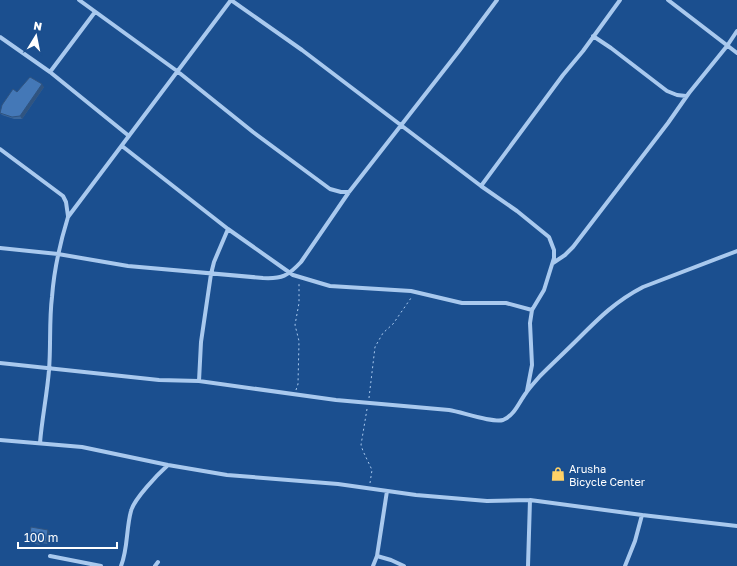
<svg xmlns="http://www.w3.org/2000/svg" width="737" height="566" font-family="'Golos Text',sans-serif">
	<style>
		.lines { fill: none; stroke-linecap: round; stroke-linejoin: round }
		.path { stroke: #a9c9ee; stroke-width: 1; stroke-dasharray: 2 3; stroke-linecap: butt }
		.street { stroke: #a9c9ee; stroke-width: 4 }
		.wall { fill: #3a679d }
		.shaded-wall { fill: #305480 }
		.building { fill: #4478b7; stroke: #305480 }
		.labels { text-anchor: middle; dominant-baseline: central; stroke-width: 3; stroke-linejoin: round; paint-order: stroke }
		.poi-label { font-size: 11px; fill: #fff; stroke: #1b4f8f; text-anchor: start }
	</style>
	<rect width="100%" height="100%" fill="#1b4f8f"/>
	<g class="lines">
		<path class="path" d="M296,390L298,384L299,341L295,325L299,303V282
			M369,398L375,347L383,333L393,324L411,298
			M367,409L361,445L363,451L372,470L370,483"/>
		<path class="street" d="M79,0L177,71L253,132L330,189L341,192H349
			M231,0L302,50L481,186L517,211L549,237L554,250V258L544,290L532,310L530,323L532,365L527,391
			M668,0L737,53
			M593,36L611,48L667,91L677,95L686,96
			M0,37L50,72L129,136
			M50,72L95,12
			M122,146L228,229L293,275L330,286L411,291L462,303H506L532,310
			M0,149L63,196L66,202L68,216
			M481,186L563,75L583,51L620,0
			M0,248L58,254L128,266L263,278C282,279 288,276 301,262L349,192L459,51L497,0
			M553,263L565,255L573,247L668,123L689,93L727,46L737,31
			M0,363L159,380L199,381L336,400L449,410C462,412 492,423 503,420C515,415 519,402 526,393C530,387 535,382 540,376C553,363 566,351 579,338C600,317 616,301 643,287L737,251
			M199,381L201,342L211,274L214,262L228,229
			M0,440L82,447L168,465L227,475L338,484L416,495L487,501L530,500L642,515L737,526
			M40,443C42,418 47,395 49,370C51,346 49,321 52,297C54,270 60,243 68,217L231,0
			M50,556L101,566
			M377,556L391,560L404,566
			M121,566C128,549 126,529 131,511C134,499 158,474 168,465
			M155,566L158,562
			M373,566L377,556L387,491
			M528,566L530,500
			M625,566L635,541L642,515"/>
	</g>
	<path class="wall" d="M44,87L22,119H14L2,115L0,113L17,92Z
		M50,533L48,544L40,543V545L35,544L33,541H31L29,538Z"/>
	<path class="shaded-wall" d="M42,84L44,87L22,119L20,116Z
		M48,530L50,533L48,544L46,542Z
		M39,540L40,543V545L38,543Z"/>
	<path class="building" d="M30,77L42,84L20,116L12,117L0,113L2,105L13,89L17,92Z
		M31,527L48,530L46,542L39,540L38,543L33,542L34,539L29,538Z"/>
	<defs>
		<symbol id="shop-bare" viewBox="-9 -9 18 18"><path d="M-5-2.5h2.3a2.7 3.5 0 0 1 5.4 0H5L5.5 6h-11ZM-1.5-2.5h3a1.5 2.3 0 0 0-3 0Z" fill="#ffd166" stroke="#1b4f8f" stroke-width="2.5" paint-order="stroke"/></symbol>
	</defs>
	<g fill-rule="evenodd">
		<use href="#shop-bare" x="548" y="464" width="20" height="20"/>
	</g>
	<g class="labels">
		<g class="poi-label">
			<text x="569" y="468">Arusha<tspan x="569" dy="13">Bicycle Center</tspan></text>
		</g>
	</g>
	<g transform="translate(36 36) rotate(10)" stroke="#1b4f8f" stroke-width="3" paint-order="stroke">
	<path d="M0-3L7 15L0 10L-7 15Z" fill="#ffffff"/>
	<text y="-6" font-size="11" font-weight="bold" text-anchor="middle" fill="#ffffff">N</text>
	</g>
	<path d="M18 542v6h99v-6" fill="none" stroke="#ffffff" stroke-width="2"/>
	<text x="24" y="542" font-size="12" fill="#ffffff" stroke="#1b4f8f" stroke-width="3" paint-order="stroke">100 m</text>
</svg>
